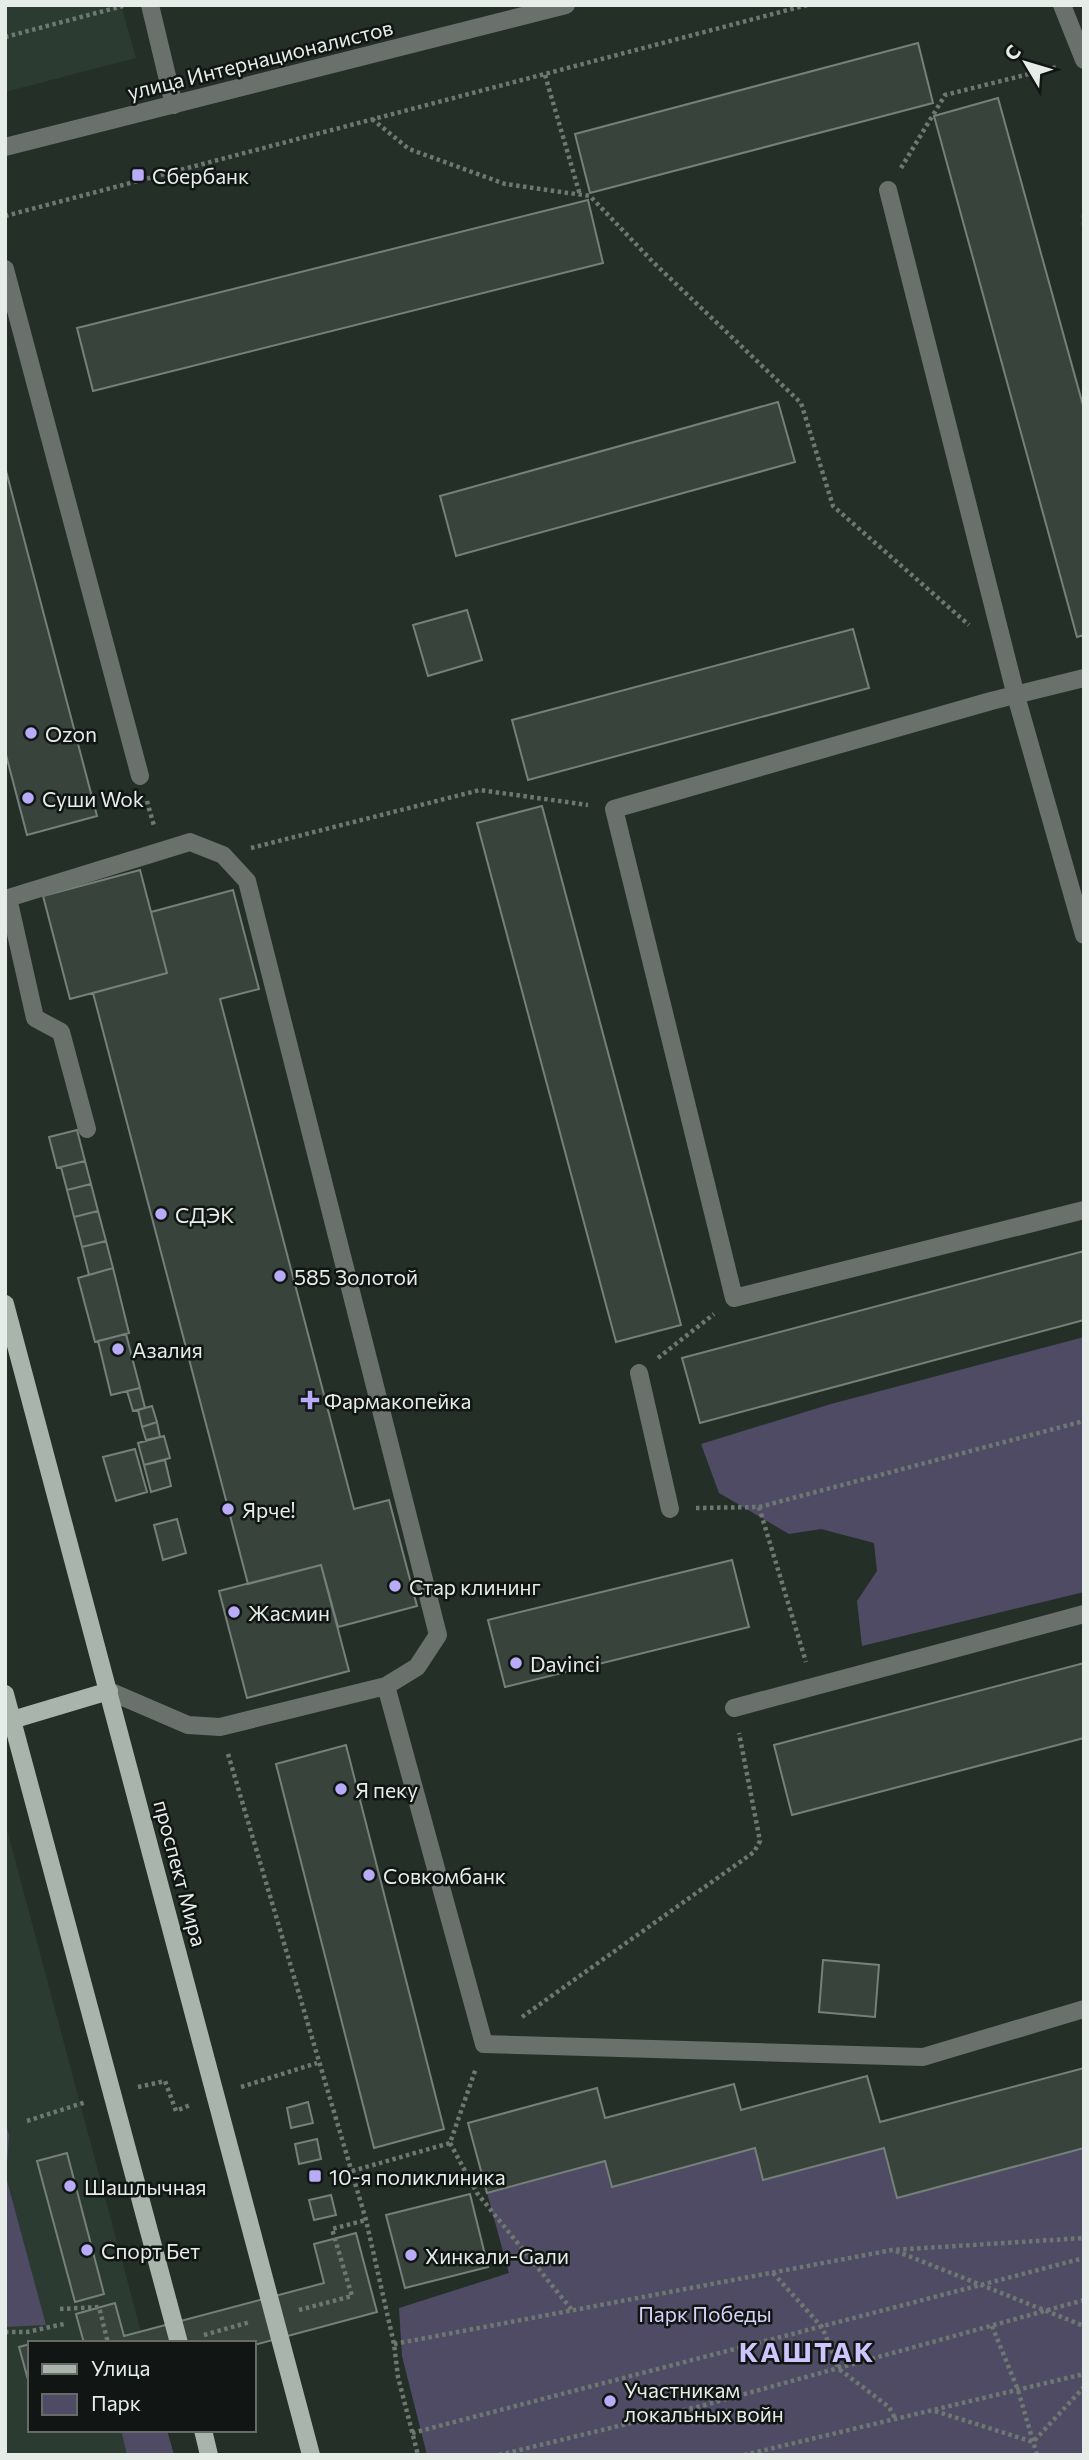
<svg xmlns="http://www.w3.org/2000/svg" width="1089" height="2460" font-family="Commissioner,sans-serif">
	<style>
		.built { fill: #2b3b32 }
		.green { fill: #4f4b64 }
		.building { fill: #38433c; stroke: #748079; stroke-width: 2 }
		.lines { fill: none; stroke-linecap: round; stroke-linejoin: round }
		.path { stroke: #6e7872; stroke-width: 4.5; stroke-dasharray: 3.5 3.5; stroke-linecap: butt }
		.service { stroke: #6a706c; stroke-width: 18 }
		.minor { stroke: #6a706c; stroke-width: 18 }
		.tertiary { stroke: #6a706c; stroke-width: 18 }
		.primary { stroke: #a9b4ad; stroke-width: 18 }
		.poi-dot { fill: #b8abf7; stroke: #111513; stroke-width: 2.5 }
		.labels { text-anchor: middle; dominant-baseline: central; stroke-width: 5; stroke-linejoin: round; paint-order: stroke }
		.street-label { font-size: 21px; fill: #e6ede9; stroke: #111513 }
		.poi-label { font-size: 21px; fill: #e6ede9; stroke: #111513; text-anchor: start }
		.park-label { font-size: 21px; fill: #d8d2fb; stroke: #111513 }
		.district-label { font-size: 28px; font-weight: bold; letter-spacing: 2px; fill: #cec5fe; stroke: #111513 }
	</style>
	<rect width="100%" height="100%" fill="#242f28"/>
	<path class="built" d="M5,5H121L136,58L5,92Z
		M5,1822L144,2343H30V2430H167L174,2455H5Z"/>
	<path class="green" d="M1084,1337V1592L862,1646L857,1601L877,1571L874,1543L821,1529L789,1534L719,1493L701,1444L831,1404Z
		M5,2121L9,2135L6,2177L46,2325L5,2327Z
		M755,2148L764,2180L884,2148L898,2198L1084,2148V2455H427L402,2356L399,2308L509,2273L487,2193L605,2161L613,2187Z
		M121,2430H167L174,2455H127Z"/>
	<path class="building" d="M918,43L933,103L590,193L575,134Z
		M998,98L1084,409V635L1077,637L934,116Z
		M588,200L603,263L93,391L77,328Z
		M778,402L795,462L456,556L440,496Z
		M5,467L97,816L27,835L5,751Z
		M467,610L482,660L428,676L413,625Z
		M853,629L869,688L528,780L512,720Z
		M542,806L681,1325L616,1342L477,823Z
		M140,870L167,973L70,999L43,896Z
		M233,890L259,989L220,999L354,1509L389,1500L417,1606L338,1627L321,1565L248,1584L93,993L167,973L151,912Z
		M77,1130L85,1161L57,1168L49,1137Z
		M85,1161L91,1184L67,1190L61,1167Z
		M91,1184L98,1211L74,1217L67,1190Z
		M98,1211L106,1241L82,1247L74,1217Z
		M106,1241L113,1268L89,1275L82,1247Z
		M1084,1251V1320L700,1423L682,1358Z
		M113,1268L129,1333L95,1342L78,1278Z
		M126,1334L140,1388L111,1395L98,1341Z
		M140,1388L145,1408L133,1411L127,1391Z
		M152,1406L157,1422L142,1427L138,1410Z
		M157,1422L160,1437L146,1440L142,1427Z
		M164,1436L170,1458L144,1465L138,1443Z
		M135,1449L147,1492L116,1501L103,1457Z
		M165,1460L171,1486L151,1492L144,1465Z
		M177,1519L186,1553L163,1560L154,1525Z
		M732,1560L749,1627L505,1687L488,1620Z
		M321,1565L349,1671L247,1698L219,1591Z
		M1084,1663V1738L792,1815L774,1745Z
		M346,1745L444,2129L374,2148L276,1764Z
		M823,1960L879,1965L875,2017L819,2012Z
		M1084,2068V2148L897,2198L884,2148L763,2180L755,2148L612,2187L605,2161L487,2193L468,2123L597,2088L605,2118L734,2084L741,2110L867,2076L880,2122Z
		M308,2102L313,2123L291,2128L287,2108Z
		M317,2139L321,2159L299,2164L295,2144Z
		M67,2153L104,2294L75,2302L37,2161Z
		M470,2194L488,2267L405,2288L386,2215Z
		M331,2195L336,2215L314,2220L309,2200Z
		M356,2233L377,2312L254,2345L84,2343L76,2314L115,2303L124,2336L324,2283L314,2244Z
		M30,2344V2387L19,2347Z"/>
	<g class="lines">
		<path class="path" d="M5,37L123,6
			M545,75L580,195
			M372,119L409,149L505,184L590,196L654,263L801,403L833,506L969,625
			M901,168L945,95L1057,67
			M1084,215V225
			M5,216L807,5
			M147,801L154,826
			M251,848L480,790L588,805
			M658,1358L714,1314
			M759,1507L1084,1421
			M696,1508L759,1507L806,1662
			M228,1754L366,2220L394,2344L398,2377L418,2455
			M522,2017L754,1852L760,1841L739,1733
			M138,2087L165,2081L176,2111L190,2105
			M241,2087L317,2063
			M27,2121L86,2102
			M450,2143L477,2193L572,2310
			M352,2171L450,2143L476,2068
			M896,2251L1084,2326
			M773,2273L822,2327L839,2369L889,2407L896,2420
			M60,2309L99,2307L108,2343
			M299,2310L352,2296L332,2229L366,2220
			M992,2326L1018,2390L1037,2455
			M5,2332H27L64,2324
			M204,2335L250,2322
			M394,2344L892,2250L1084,2238
			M935,2411L1033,2442L1084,2387
			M412,2433L1084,2258
			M499,2455L705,2405L1084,2300
			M744,2455L1084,2374"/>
		<path class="service" d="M150,5L174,105
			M888,190L1016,696L1084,935
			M5,269L140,776
			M1084,678L991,701L614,809L734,1298L1084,1210
			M8,898L35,1018L61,1032L87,1129
			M5,899L190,842L223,855L247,881L438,1635L417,1667L386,1686L220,1727L188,1725L109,1691
			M639,1373L670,1509
			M386,1686L484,2044L923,2057L1084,2009
			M734,1708L1084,1614"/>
		<path class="minor" d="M1062,5L1084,60"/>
		<path class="tertiary" d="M5,147L566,5"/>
		<path class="primary" d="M5,1304L311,2455
			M5,1694L179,2343
			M12,1720L109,1691
			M203,2430L209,2455"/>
	</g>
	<g class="poi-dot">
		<rect x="131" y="168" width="14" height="14" rx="3.5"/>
		<circle cx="31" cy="733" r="7"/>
		<circle cx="28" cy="798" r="7"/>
		<circle cx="161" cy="1214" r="7"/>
		<circle cx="280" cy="1276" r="7"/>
		<circle cx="118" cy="1349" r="7"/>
		<path d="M306.5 1389.5h7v7h7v7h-7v7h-7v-7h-7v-7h7z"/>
		<circle cx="228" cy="1509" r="7"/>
		<circle cx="395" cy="1586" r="7"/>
		<circle cx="234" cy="1612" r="7"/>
		<circle cx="516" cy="1663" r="7"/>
		<circle cx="341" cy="1789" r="7"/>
		<circle cx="369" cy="1875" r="7"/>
		<rect x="308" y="2169" width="14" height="14" rx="3.5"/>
		<circle cx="70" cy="2186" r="7"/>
		<circle cx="87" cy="2250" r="7"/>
		<circle cx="411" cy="2255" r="7"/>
		<circle cx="610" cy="2401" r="7"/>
	</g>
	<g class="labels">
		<g class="street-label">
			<text transform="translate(260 59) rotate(-14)">улица Интернационалистов</text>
			<text transform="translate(181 1873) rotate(75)">проспект Мира</text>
		</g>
		<g class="poi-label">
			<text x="152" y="175">Сбербанк</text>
			<text x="45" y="733">Ozon</text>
			<text x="42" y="798">Суши Wok</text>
			<text x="175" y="1214">СДЭК</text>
			<text x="294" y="1276">585 Золотой</text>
			<text x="132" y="1349">Азалия</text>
			<text x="324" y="1400">Фармакопейка</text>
			<text x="242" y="1509">Ярче!</text>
			<text x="409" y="1586">Стар клининг</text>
			<text x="248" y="1612">Жасмин</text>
			<text x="530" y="1663">Davinci</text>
			<text x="355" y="1789">Я пеку</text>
			<text x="383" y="1875">Совкомбанк</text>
			<text x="329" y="2176">10-я поликлиника</text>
			<text x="84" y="2186">Шашлычная</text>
			<text x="101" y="2250">Спорт Бет</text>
			<text x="425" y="2255">Хинкали-Gaли</text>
			<text x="624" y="2389">Участникам<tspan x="624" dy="24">локальных войн</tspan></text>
		</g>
		<g class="park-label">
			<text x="705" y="2313">Парк Победы</text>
		</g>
		<g class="district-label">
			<text x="807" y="2351">КАШТАК</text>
		</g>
	</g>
	<rect width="1089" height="2460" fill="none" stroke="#e6ede9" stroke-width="14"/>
	<rect x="28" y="2341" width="228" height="91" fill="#111513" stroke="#666b69" stroke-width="2"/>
	<rect x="42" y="2364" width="35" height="10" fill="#a9b4ad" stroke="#666b69" stroke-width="2"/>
	<text x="91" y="2376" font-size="21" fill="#e6ede9">Улица</text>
	<rect x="42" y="2394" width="35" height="21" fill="#4f4b64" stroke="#666b69" stroke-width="2"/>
	<text x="91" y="2411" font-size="21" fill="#e6ede9">Парк</text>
	<g transform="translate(1026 63) rotate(308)" stroke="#111513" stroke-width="5" paint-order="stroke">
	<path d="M0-5L12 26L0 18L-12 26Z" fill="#e6ede9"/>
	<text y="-10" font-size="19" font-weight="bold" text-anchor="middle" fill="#e6ede9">С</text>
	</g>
</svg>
